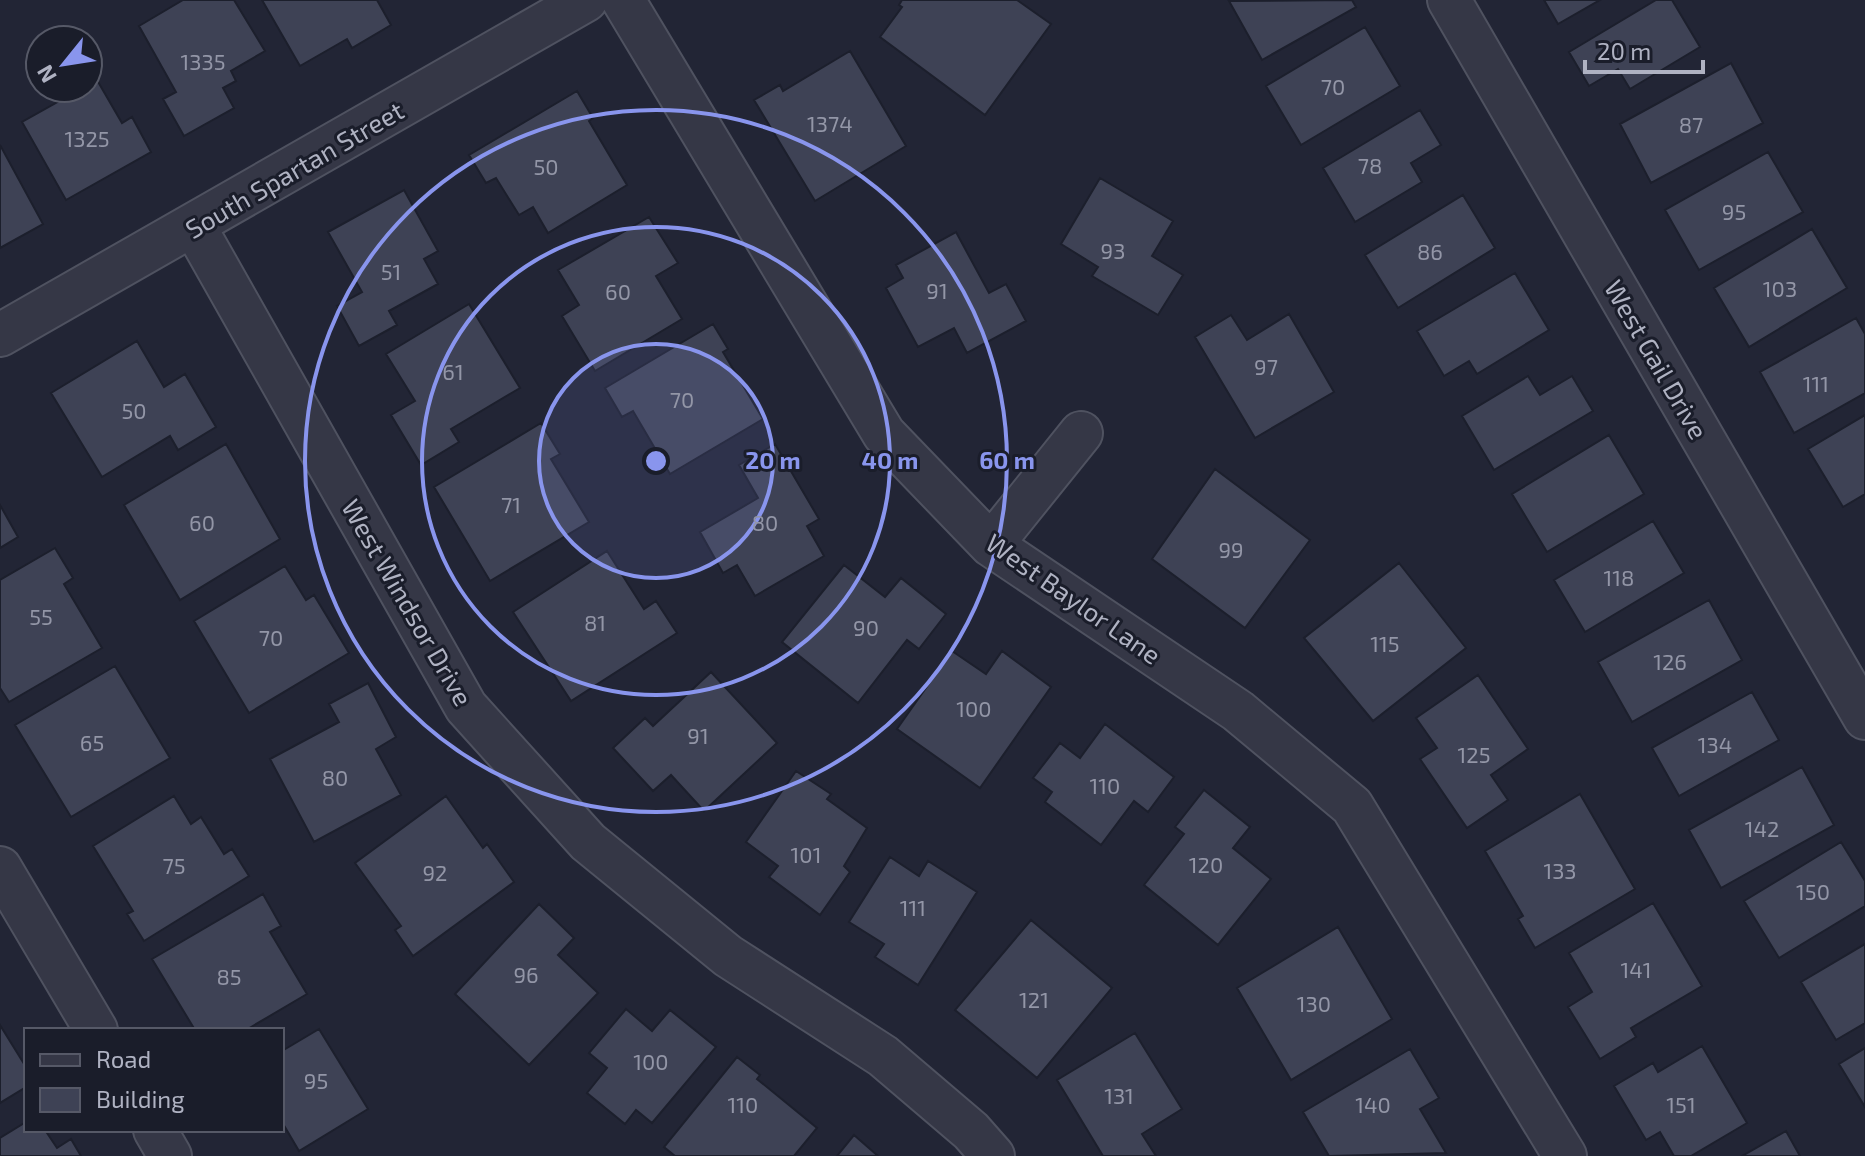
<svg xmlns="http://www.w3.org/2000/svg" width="1865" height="1156" font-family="'Exo 2',sans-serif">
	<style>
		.building { fill: #3e4255; stroke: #1c1f2c; stroke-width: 2 }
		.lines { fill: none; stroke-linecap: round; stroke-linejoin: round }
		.street-casing { stroke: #4f5260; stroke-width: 46 }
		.street { stroke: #353746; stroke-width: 42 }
		.ring { fill: none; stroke: #8995ed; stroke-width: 4 }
		.labels { text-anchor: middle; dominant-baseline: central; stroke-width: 6; stroke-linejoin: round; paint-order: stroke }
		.number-label { font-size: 22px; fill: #9396a7 }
		.street-label { font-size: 26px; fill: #afb2c2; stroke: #1a1d2a }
		.centre { fill: #8995ed; stroke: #1a1d2a; stroke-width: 4 }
		.ring-label { font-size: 24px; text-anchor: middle; font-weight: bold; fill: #8995ed; stroke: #1a1d2a; stroke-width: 6; stroke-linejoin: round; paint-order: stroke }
	</style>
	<rect width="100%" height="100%" fill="#222535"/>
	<path class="building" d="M183,0H234L265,51L231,71L236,81L223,88L234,108L184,136L163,99L176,92L139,26Z
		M262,0H377L391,25L352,48L347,39L300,66Z
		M902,0H1017L1051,24L985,115L880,37L902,7L899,5Z
		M1352,0L1356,7L1262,60L1229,1Z
		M1544,0H1600L1558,24Z
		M1656,0H1672L1700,47L1630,89L1618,69L1589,86L1569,52Z
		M1365,27L1400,86L1301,145L1266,86Z
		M850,51L906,146L815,201L754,100L780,85L783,91Z
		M1731,63L1763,123L1651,183L1620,124Z
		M97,80L122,123L132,117L151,152L66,200L22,122Z
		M577,91L593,118L589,121L627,185L548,233L533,207L519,215L496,178L486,183L469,155Z
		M1420,110L1441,145L1411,163L1422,182L1355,222L1323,168Z
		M0,145L43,224L0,248Z
		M1768,152L1803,212L1699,270L1665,210Z
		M1100,178L1173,221L1152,256L1183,275L1158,315L1092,276L1098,267L1061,244Z
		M404,190L438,251L424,259L438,284L389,311L397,325L359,346L337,306L362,292L328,232Z
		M1463,195L1495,248L1398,308L1365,255Z
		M649,217L678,263L656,276L682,319L595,371L562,316L579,305L558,270Z
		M1812,229L1847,288L1749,347L1714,288Z
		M956,232L989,293L1006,284L1026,321L967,353L954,328L918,347L886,288L903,278L896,265Z
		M1515,273L1549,330L1477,374L1469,361L1444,376L1417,331Z
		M469,304L520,388L451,429L459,442L421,465L391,415L415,401L386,354Z
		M1289,314L1334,392L1255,438L1195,337L1231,315L1247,340Z
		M1856,318L1865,334V393L1794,433L1760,372Z
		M713,324L728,349L723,352L763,419L670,474L633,411L622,417L605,388Z
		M137,341L164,387L185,374L216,427L178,450L170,436L102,477L51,393Z
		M1528,376L1540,395L1572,376L1593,411L1494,470L1462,416Z
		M1865,415V494L1843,507L1808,449Z
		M541,423L560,454L551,459L589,522L490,581L434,487Z
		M1609,435L1644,494L1547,552L1512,494Z
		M226,444L280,539L180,600L124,505Z
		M775,444L819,519L807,526L824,556L755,596L737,565L723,573L700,532L758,498L739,465Z
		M1215,469L1310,540L1245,628L1152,559Z
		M0,505L18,537L0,548Z
		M1653,521L1684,573L1585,632L1554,580Z
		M55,548L73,578L64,584L102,648L9,702L0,688V580Z
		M607,551L644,609L656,601L677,633L571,701L513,612Z
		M1399,563L1466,648L1373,721L1304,638Z
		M844,565L885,597L901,578L946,614L919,649L907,640L858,703L782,642Z
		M285,566L306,600L314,595L349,653L249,713L194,621Z
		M1709,600L1742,660L1632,722L1598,662Z
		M952,651L986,674L1002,651L1051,687L980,788L897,729Z
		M115,666L170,758L71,817L15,725Z
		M711,672L777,743L704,811L671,775L653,791L613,748L645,718L653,726Z
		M1478,675L1528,749L1491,775L1508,800L1467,828L1420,759L1437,748L1416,718Z
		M368,683L396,737L376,749L401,795L314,842L270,759L339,722L329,704Z
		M1752,692L1779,740L1679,796L1652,748Z
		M1105,724L1174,777L1148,812L1134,801L1101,845L1045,802L1052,792L1033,778L1060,743L1080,758Z
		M1802,767L1834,825L1721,888L1689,830Z
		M796,771L831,794L827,799L867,828L844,866L850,872L820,915L769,877L778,866L746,842Z
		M1204,790L1250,827L1233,848L1271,879L1218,945L1144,885L1184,834L1175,827Z
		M1580,794L1635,889L1535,948L1518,919L1523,916L1485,851Z
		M174,796L191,824L201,817L224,854L232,849L249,876L144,941L127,914L133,911L93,846Z
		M446,796L483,848L487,844L514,882L413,956L395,930L401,926L355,863Z
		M1841,842L1865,881V906L1779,958L1744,901Z
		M890,857L919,876L928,861L977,892L918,985L875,957L884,944L849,922Z
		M263,894L281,926L270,932L307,994L246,1030H195L152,959Z
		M1653,903L1702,986L1631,1028L1636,1037L1600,1059L1568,1007L1592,992L1569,953Z
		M539,904L574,938L558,955L598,993L529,1065L455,994Z
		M1031,920L1112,988L1037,1078L955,1010Z
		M1338,927L1392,1019L1291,1080L1237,988Z
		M1865,944V1023L1836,1040L1801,982Z
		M626,1009L652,1031L670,1010L716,1047L652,1123L636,1110L625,1124L587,1093L607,1068L589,1053Z
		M0,1025L26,1067V1087L0,1103Z
		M319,1029L368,1109L299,1151L282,1122V1051Z
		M1135,1033L1182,1109L1142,1134L1156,1156H1103L1057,1080Z
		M1702,1046L1747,1123L1691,1156H1674L1660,1132L1646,1140L1614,1086L1653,1063L1658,1072Z
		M1865,1048V1107L1839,1064Z
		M1410,1049L1439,1098L1420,1109L1446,1153L1329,1156L1303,1112Z
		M737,1057L760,1075L757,1079L817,1128L794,1156H675L664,1147Z
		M26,1122V1130H45L57,1148L71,1139L81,1156H0V1138Z
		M1786,1131L1800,1156H1742Z
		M854,1135L878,1156H837Z"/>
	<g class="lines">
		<defs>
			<path id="street" d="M623,0L884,434L991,545L1238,711L1352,806L1565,1156
				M1449,0L1865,718
				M194,226L466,707L588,842L728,956L883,1056L971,1131L993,1156
				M0,335L586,0
				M991,545L1081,433
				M0,868L96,1030
				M155,1130L170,1156"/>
		</defs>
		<use href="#street" class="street-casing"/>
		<use href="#street" class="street"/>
	</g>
	<circle cx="656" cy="461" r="117" fill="#8995ed" fill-opacity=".12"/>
	<g class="ring">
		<circle cx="656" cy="461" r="117"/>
		<circle cx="656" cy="461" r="234"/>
		<circle cx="656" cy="461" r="351"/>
	</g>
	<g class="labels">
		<g class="number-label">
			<text x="203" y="61">1335</text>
			<text x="1333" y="86">70</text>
			<text x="830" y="123">1374</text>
			<text x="1691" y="124">87</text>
			<text x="87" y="138">1325</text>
			<text x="1370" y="165">78</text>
			<text x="546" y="166">50</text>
			<text x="1734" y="211">95</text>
			<text x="1113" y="250">93</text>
			<text x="1430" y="251">86</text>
			<text x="391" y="271">51</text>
			<text x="1780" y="288">103</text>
			<text x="937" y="290">91</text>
			<text x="618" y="291">60</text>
			<text x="1266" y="366">97</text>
			<text x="453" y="371">61</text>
			<text x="1816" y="383">111</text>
			<text x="682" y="399">70</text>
			<text x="134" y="410">50</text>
			<text x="511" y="504">71</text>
			<text x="202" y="522">60</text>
			<text x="765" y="522">80</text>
			<text x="1231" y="549">99</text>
			<text x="1619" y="577">118</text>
			<text x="41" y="616">55</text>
			<text x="595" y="622">81</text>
			<text x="866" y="627">90</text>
			<text x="271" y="637">70</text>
			<text x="1385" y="643">115</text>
			<text x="1670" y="661">126</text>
			<text x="974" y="708">100</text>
			<text x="698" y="735">91</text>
			<text x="92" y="742">65</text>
			<text x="1715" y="744">134</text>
			<text x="1474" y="754">125</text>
			<text x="335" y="777">80</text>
			<text x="1105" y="785">110</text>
			<text x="1762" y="828">142</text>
			<text x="806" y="854">101</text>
			<text x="1206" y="864">120</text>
			<text x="174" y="865">75</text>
			<text x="1560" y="870">133</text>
			<text x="435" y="872">92</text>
			<text x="1813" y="891">150</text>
			<text x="913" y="907">111</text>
			<text x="1636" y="969">141</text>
			<text x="526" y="974">96</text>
			<text x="229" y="976">85</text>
			<text x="1034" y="999">121</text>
			<text x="1314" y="1003">130</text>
			<text x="651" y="1061">100</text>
			<text x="316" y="1080">95</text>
			<text x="1119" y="1095">131</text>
			<text x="743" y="1104">110</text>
			<text x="1373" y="1104">140</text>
			<text x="1681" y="1104">151</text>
		</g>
		<g class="street-label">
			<text transform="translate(294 169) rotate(-30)">South Spartan Street</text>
			<text transform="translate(1657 359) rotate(60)">West Gail Drive</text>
			<text transform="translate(1074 598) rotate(35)">West Baylor Lane</text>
			<text transform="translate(408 602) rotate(60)">West Windsor Drive</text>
		</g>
	</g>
	<circle cx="656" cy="461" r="12" class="centre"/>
	<g class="ring-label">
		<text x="773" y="469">20 m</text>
		<text x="890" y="469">40 m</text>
		<text x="1007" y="469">60 m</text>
	</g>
	<rect x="24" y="1028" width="260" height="104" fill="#1a1d2a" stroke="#565967" stroke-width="2"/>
	<rect x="40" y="1054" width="40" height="12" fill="#353746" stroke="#565967" stroke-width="2"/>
	<text x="96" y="1068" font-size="24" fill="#afb2c2">Road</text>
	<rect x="40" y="1088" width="40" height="24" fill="#3e4255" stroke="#565967" stroke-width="2"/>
	<text x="96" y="1108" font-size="24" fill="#afb2c2">Building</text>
	<g transform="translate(64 64) rotate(240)"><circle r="38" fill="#1a1d2a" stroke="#565967" stroke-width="2"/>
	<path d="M0-6L14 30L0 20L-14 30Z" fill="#8995ed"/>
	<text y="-12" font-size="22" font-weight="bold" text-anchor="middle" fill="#afb2c2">N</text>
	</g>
	<path d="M1585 60v12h118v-12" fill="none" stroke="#afb2c2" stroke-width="4"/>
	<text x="1597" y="60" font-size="24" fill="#afb2c2" stroke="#1a1d2a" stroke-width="6" paint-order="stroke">20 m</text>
</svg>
